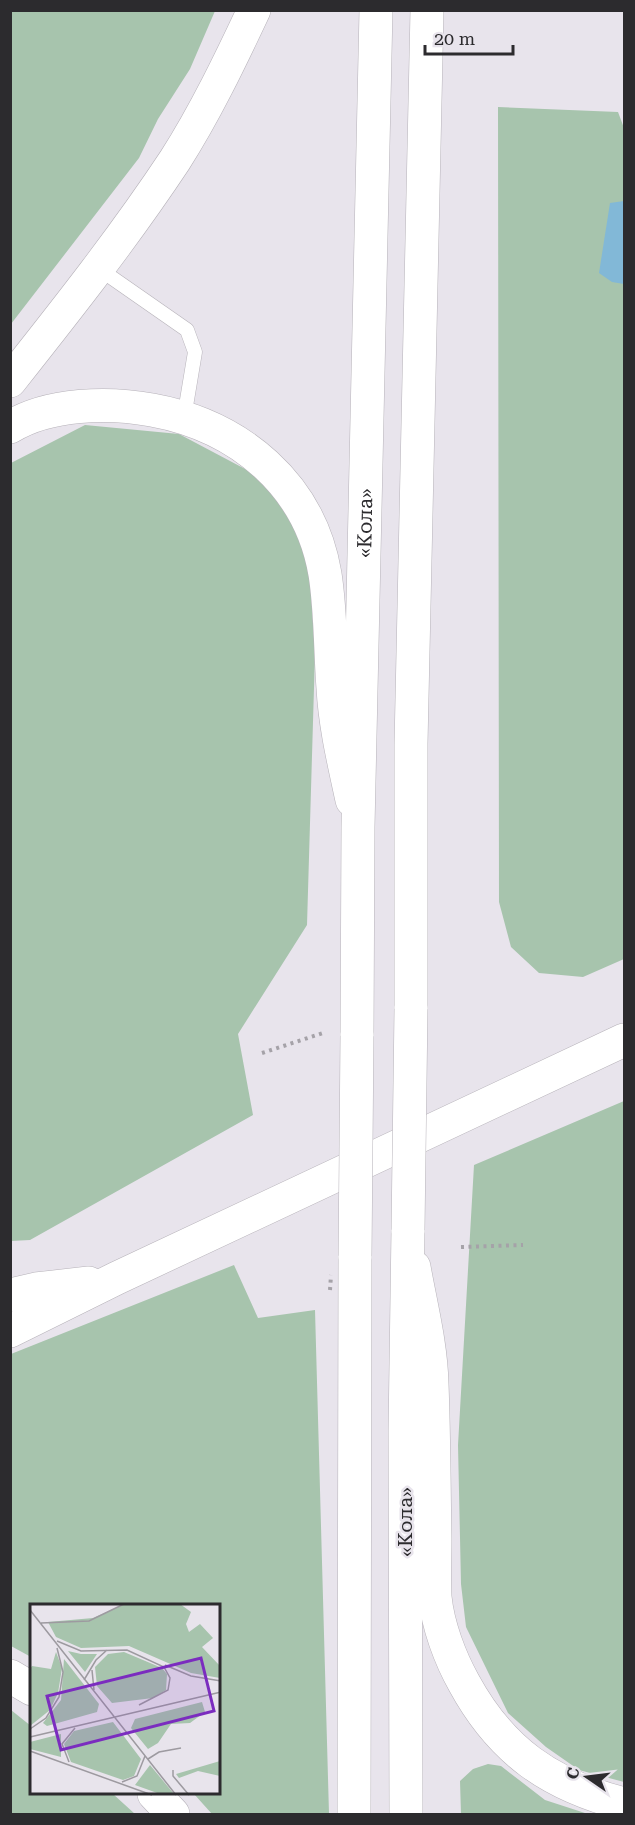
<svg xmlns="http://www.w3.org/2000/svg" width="635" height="1825" font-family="'Roboto Serif',serif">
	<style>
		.green { fill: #a7c4ad }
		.water { fill: #82b8d7 }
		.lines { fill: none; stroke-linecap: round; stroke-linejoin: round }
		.lane-casing { stroke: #b6b2b9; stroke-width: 15 }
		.secondary-casing { stroke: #b6b2b9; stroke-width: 34 }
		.highway-casing { stroke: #b6b2b9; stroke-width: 34 }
		.path { stroke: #a5a2a8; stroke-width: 4; stroke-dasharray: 3 4.5; stroke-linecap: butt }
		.lane { stroke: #fff; stroke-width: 14 }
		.secondary { stroke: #fff; stroke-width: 33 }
		.highway { stroke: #fff; stroke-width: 33 }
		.highway-bridge-casing { stroke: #b6b2b9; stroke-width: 34; stroke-linecap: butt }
		.path-bridge { stroke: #a5a2a8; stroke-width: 4; stroke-dasharray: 3 4.5; stroke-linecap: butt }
		.highway-bridge { stroke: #fff; stroke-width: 33 }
		.labels { text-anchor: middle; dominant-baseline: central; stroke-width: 5; stroke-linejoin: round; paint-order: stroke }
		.street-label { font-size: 20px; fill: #2c2b2e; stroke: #e8e4ec }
		.inset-road { fill: none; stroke: #9d9aa0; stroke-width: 1.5 }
		.view { fill: #7b2cbf; fill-opacity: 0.15; stroke: #7b2cbf; stroke-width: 3 }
		.inset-edge { fill: none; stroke: #2c2b2e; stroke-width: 3 }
	</style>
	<rect width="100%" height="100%" fill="#e8e4ec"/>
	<path class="green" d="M10,11H215L190,69L158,119L139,158L11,324Z
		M498,107L618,112L624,128V959L583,977L539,973L511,947L499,902Z
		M85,425L179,434L262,478L308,548L315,654L307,925L238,1034L253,1115L30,1240L11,1241V463Z
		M624,1101V1782L579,1770L546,1747L508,1713L466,1627L461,1584L458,1445L474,1165Z
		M234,1265L258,1318L315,1310L329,1814H212L194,1794H219V1606H32L31,1657L11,1646V1354Z
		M11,1710L31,1726L32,1794H113L135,1814H11Z
		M488,1764L501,1766L545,1800L588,1814H461L460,1781L473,1769Z"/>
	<path class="water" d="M624,201V284L612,282L599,273L610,203Z"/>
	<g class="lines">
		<defs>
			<path id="lane" d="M98,268L187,330L195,352L184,418"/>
			<path id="secondary" d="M10,381C67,309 124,237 175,160C205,113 230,61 254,10
				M10,427C49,403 109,402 152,410C240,426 310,485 325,574C331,612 330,650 333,688C335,726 344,763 352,800
				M414,1267C421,1306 431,1344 432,1384C434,1435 434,1487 435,1538C435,1558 434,1578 435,1597C438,1626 450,1658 464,1683C501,1751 550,1785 624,1804
				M10,1295L36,1289L89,1283
				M10,1331L117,1278L624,1040
				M10,1676L32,1689
				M154,1794L173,1814"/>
			<g id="highway">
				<path d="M411,1009V744L427,10"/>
				<path id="s1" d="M357,1036L358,827L376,10"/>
				<path d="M354,1814L355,1256"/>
				<path d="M406,1814L405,1431L408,1230"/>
			</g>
		</defs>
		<use href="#lane" class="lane-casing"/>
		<use href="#secondary" class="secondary-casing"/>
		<use href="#highway" class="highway-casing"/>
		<path class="path" d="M262,1053L326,1032
			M461,1247L523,1245"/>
		<use href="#lane" class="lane"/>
		<use href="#secondary" class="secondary"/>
		<use href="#highway" class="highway"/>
		<defs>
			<path id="highway-bridge" d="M408,1230L411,1009
				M355,1256L357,1036"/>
		</defs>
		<use href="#highway-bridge" class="highway-bridge-casing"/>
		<path class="path-bridge" d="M330,1290L331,1275"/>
		<use href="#highway-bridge" class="highway-bridge"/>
	</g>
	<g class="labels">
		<g class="street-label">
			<text stroke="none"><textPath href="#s1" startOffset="513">«Кола»</textPath></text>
			<text transform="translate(405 1522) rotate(-90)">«Кола»</text>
		</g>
	</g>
	<g transform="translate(30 1604)">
		<rect width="190" height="190" fill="#e8e4ec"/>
		<path d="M95,0H150L161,8L156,20L159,28L170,20L183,34L172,43L190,62V74L161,69L99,42L51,44L26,33L18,18L63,14ZM38,47L51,50H67L55,68ZM26,48L32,64L28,89L20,106L0,122V65L2,62L21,65ZM94,48L132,64L137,70L136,86L123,94L82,99L67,82L65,63L78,50ZM34,55L69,100L67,108L17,122L13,119L31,96ZM172,98L175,108L160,119L141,120L128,139L118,145L101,124L105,115ZM83,118L111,155L104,172L93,176L41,158L34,140L44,127ZM31,130V153L0,145V138ZM190,157V172L168,167L149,174L146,170ZM120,161L144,190H130L105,181Z" fill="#a7c4ad"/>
		<path class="inset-road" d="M0,6L146,191M11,19L59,17L94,0M27,37L51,47L97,46L134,63L140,74L138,86L109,101M135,61L161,72L191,77M62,66L64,86M54,76L66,56L77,46M0,125L16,114L29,93L33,68L27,44M0,133L191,88M0,147L122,191M118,155L129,148L151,144M39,158L32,140L45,124M143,166V172L159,191M92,178L107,172L115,152"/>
		<path class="view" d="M171,54L184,107L31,146L17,92Z"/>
		<rect width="190" height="190" class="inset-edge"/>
	</g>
	<rect width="635" height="1825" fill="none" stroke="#2c2b2e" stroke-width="24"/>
	<g transform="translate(587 1777) rotate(284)" stroke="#e8e4ec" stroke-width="4.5" paint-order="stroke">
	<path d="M0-4.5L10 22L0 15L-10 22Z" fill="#2c2b2e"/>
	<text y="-9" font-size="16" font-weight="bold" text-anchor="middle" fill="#2c2b2e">С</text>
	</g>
	<path d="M425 45v9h88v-9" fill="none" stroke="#2c2b2e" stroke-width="3"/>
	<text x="434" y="45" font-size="18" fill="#2c2b2e" stroke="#e8e4ec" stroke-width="4.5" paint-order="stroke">20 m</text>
</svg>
